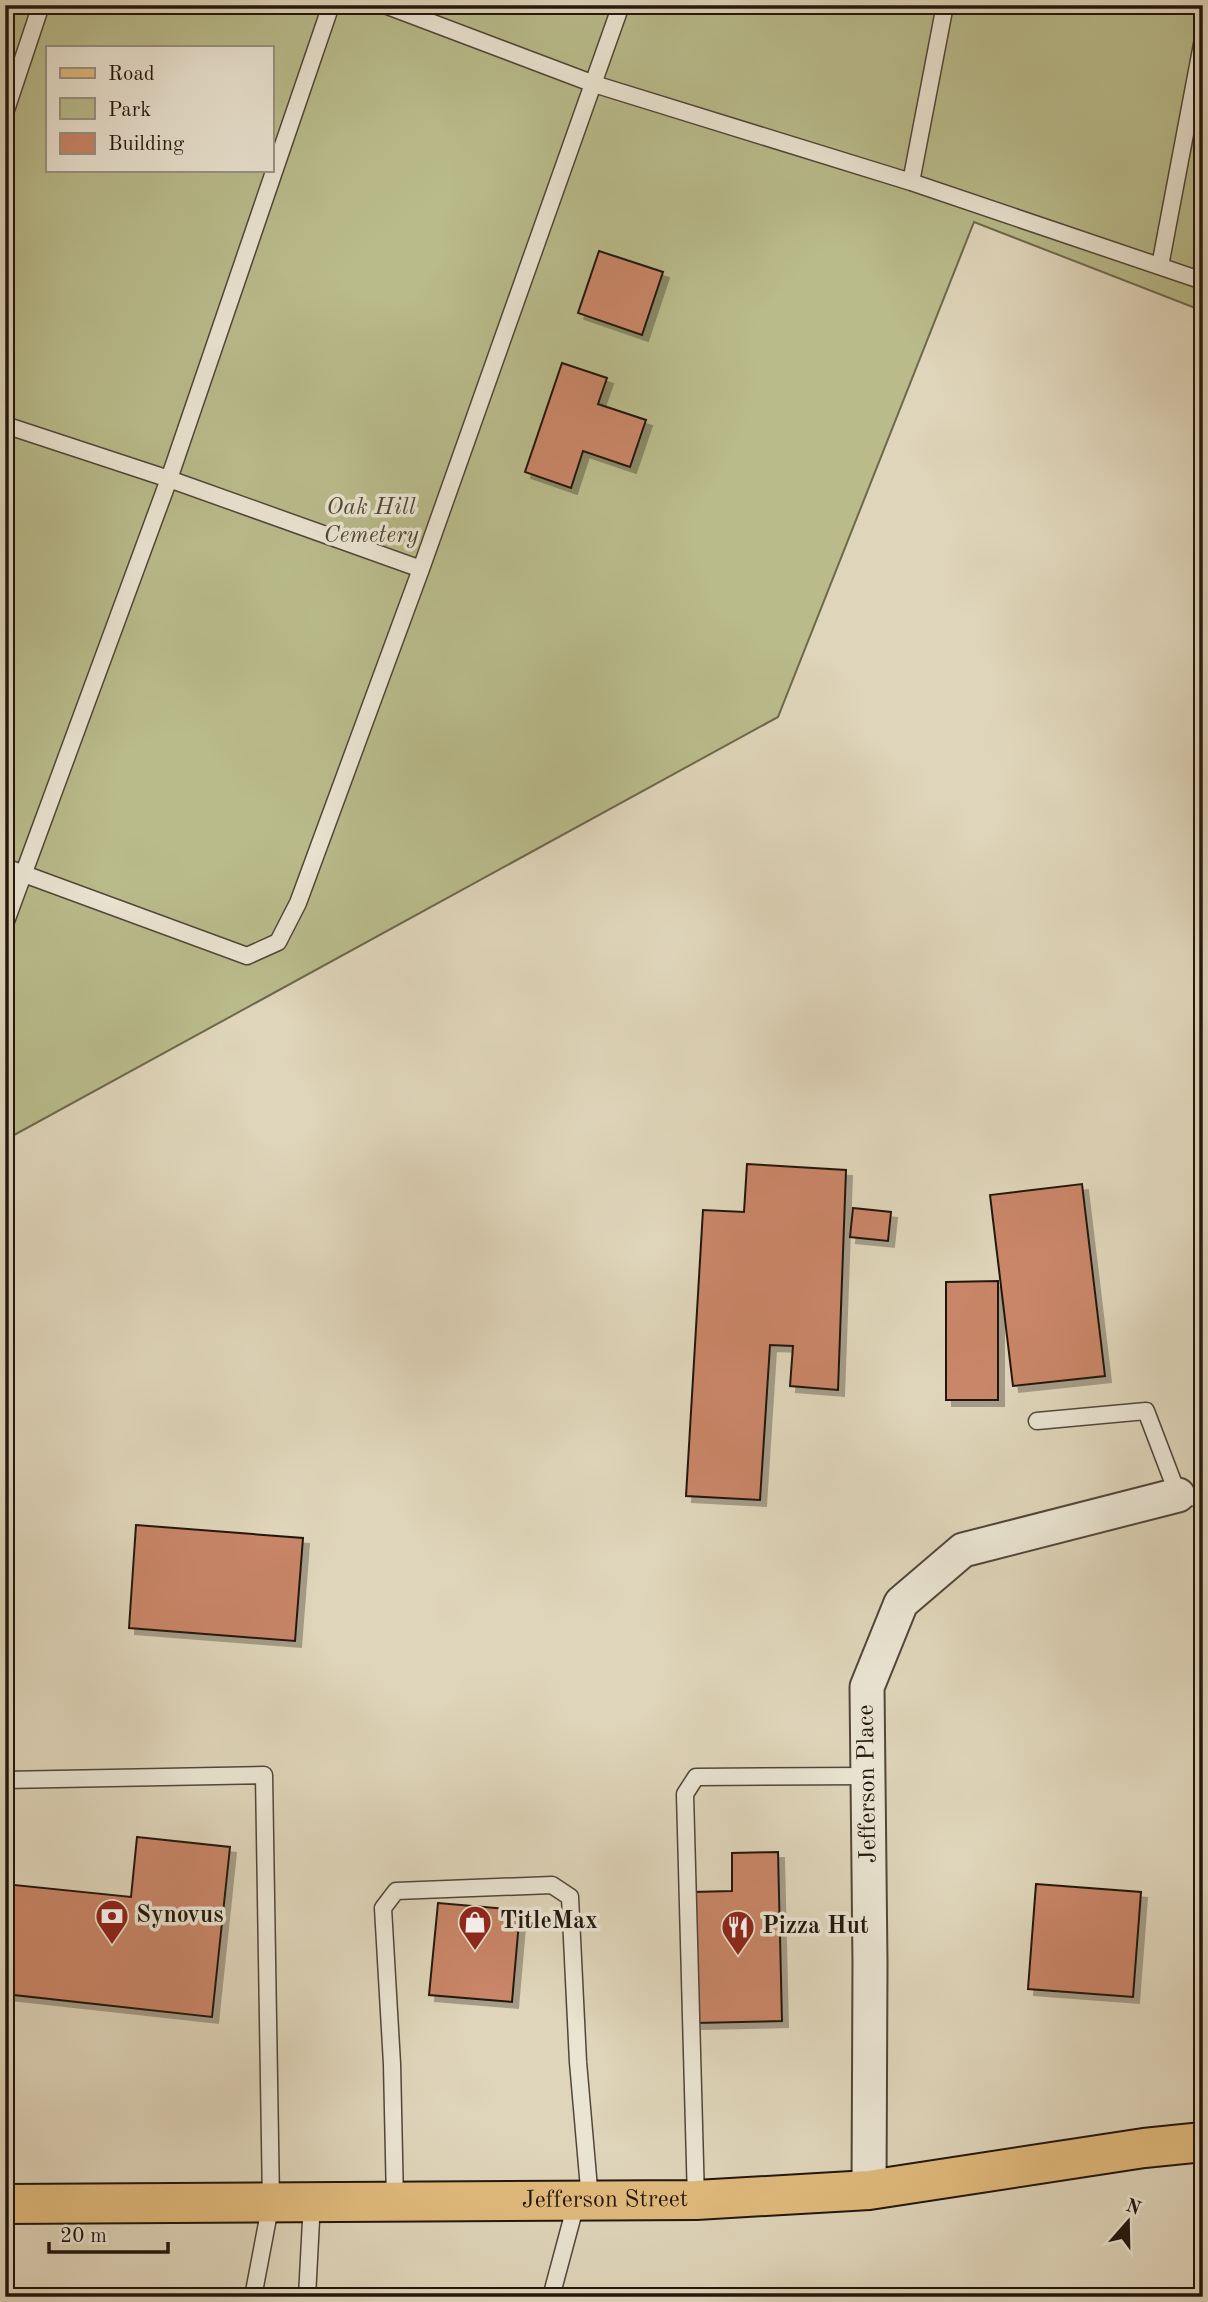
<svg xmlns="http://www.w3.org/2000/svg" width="1208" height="2302" font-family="'Old Standard TT',serif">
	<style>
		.green { fill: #b9bb8b; stroke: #6e694c; stroke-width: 2; fill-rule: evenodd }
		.building { fill: #c98668; stroke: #23170e; stroke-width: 2; filter: url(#shadow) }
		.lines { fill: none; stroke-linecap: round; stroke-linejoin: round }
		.service-casing { stroke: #524639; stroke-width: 19 }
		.minor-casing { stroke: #524639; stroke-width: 37 }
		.primary-casing { stroke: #23170e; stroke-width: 42 }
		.service { stroke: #eae4d2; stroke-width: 16 }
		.minor { stroke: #eae4d2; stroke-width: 33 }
		.primary { stroke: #e0ba7d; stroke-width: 38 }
		.labels { text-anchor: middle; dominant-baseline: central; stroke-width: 7; stroke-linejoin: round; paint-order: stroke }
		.park-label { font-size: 24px; font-style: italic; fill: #504834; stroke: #eae4d2 }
		.street-label { font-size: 24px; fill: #23170e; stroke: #eae4d2 }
		.poi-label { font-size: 24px; font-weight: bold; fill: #23170e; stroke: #eae4d2; text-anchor: start }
	</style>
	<defs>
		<filter id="shadow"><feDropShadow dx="6" dy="6" stdDeviation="0" flood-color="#0004"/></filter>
	</defs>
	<rect width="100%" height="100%" fill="#dfd5ba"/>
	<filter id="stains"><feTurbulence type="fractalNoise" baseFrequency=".00286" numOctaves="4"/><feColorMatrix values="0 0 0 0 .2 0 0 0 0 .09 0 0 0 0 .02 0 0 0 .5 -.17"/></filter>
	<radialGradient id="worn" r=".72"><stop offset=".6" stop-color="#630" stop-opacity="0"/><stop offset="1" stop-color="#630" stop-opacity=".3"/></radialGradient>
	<path class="green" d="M5,5H1203V311L974,222L778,717L5,1140ZM47,47H271V170H47Z"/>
	<path class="building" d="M599,251L663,272L642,335L578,313Z
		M562,363L607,378L598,404L646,420L630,467L583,451L571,488L525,472Z
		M747,1164L846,1170L838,1390L790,1386L793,1346L770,1345L760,1500L686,1496L703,1210L744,1212Z
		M1082,1184L1105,1376L1013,1386L990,1195Z
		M853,1208L891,1212L888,1241L850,1237Z
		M998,1281V1400H946V1282Z
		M136,1525L303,1538L295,1641L129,1628Z
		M137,1837L230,1847L212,2017L5,1994V1884L131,1897Z
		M778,1852L782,2021L696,2023L693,1892L732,1891V1853Z
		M1036,1884L1141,1892L1133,1997L1028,1989Z
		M438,1903L520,1910L512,2002L429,1995Z"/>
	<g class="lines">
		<defs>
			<path id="service" d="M385,5L594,84L911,182L1203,281
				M5,113L41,5
				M911,182L945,5
				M1160,266L1203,39
				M5,425L169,479L421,569
				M5,867L247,956L278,942L298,903L421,569L621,5
				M5,924L169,479L331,5
				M1037,1421L1146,1411L1178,1495L1203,1499
				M5,1780L264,1775L271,2202L253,2297
				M696,2200L685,1794L696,1777L868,1776
				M395,2202L392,2064L383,1908L396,1891L552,1885L570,1897L578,2062L590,2200
				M307,2297L312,2201
				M551,2297L577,2200"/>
			<path id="minor" d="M869,2190L870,1963L867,1687L901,1603L963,1550L1178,1495"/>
			<g id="primary">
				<path id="s1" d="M5,2204L696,2200L869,2190L1144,2148L1203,2142"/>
			</g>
		</defs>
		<use href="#service" class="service-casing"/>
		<use href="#minor" class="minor-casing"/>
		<use href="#primary" class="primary-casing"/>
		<use href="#service" class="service"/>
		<use href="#minor" class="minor"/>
		<use href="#primary" class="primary"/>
	</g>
	<defs>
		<symbol id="bank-pin" viewBox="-11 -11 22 30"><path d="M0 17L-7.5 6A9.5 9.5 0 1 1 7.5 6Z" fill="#8f2418" stroke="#eae4d2"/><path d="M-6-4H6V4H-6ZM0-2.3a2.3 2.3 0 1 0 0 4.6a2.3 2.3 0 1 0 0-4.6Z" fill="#fff"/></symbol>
		<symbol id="shop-pin" viewBox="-11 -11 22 30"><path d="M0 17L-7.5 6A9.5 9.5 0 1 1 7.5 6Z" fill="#8f2418" stroke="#eae4d2"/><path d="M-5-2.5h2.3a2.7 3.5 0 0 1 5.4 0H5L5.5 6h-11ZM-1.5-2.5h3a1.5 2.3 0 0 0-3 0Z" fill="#fff"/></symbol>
		<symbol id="restaurant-pin" viewBox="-11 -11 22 30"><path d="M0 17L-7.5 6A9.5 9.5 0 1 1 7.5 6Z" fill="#8f2418" stroke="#eae4d2"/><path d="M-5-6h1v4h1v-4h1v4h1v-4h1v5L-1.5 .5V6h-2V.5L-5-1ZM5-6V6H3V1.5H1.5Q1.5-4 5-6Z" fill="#fff"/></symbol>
	</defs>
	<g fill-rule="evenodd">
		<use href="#bank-pin" x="93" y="1897" width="38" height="52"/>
		<use href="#shop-pin" x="456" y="1903" width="38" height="52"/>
		<use href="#restaurant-pin" x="719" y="1908" width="38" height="52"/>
	</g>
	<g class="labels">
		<g class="park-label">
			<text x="371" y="508">Oak Hill<tspan x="371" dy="28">Cemetery</tspan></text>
		</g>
		<g class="street-label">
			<text transform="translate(868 1784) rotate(-91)">Jefferson Place</text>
			<text stroke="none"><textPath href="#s1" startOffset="600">Jefferson Street</textPath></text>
		</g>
		<g class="poi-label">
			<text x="136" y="1916">Synovus</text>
			<text x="500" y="1922">TitleMax</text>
			<text x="762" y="1927">Pizza Hut</text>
		</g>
	</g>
	<rect width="1208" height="2302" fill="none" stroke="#dfd5ba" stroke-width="28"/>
	<rect x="7" y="7" width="1194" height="2288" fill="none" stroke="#23170e" stroke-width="3.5"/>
	<rect x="14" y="14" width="1180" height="2274" fill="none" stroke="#23170e" stroke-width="2"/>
	<rect x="46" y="46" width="228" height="126" fill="#eae4d2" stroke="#9a9284" stroke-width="2"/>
	<rect x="60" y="68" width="35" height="10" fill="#e0ba7d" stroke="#9a9284" stroke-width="2"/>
	<text x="108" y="80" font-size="21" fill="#23170e">Road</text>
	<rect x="60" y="98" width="35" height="21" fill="#b9bb8b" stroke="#9a9284" stroke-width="2"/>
	<text x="108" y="116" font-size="21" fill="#23170e">Park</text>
	<rect x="60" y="133" width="35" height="21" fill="#c98668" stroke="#9a9284" stroke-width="2"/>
	<text x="108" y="150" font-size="21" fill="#23170e">Building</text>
	<g transform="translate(1128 2222) rotate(20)" stroke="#eae4d2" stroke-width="5" paint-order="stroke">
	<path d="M0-5L12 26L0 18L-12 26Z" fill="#23170e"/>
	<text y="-10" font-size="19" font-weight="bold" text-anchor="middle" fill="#23170e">N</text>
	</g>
	<path d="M49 2242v10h119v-10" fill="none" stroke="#23170e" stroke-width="3.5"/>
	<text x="60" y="2242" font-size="21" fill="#23170e" stroke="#eae4d2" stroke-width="5" paint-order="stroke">20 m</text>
	<rect width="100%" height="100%" filter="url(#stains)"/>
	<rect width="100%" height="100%" fill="url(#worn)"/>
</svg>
